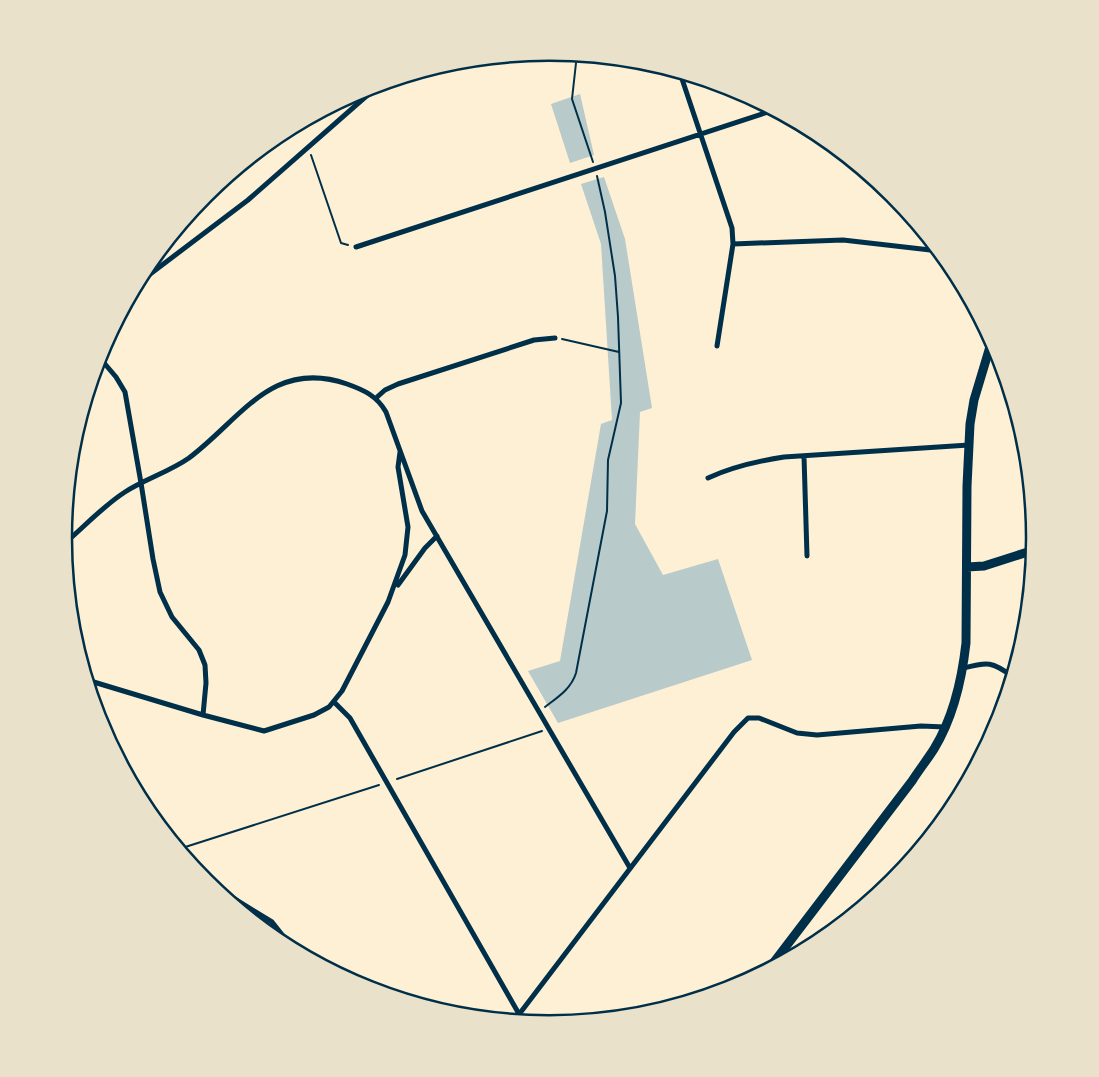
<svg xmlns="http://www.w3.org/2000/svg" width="1099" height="1077" font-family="Bitter,serif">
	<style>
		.green { fill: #b9caca }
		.building { fill: #264d5e }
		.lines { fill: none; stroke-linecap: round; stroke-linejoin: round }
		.path { stroke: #003049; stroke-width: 2 }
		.minor { stroke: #003049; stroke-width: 5 }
		.secondary { stroke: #003049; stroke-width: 9 }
		.rim { fill: none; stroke: #003049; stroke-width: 2.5 }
	</style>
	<rect width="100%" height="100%" fill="#fdf0d5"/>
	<path class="green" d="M580,94L594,155L570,163L551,104Z
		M604,177L625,239L652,408L640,412L635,524L663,575L718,559L752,660L558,723L528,671L560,661L601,424L612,420L601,244L581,184Z"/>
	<path class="building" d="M1028,609L1027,629L1018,619Z"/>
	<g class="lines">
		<path class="path" d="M576,63L572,99L593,162
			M311,155L341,243L348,245
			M562,339L619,352
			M545,707C558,697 571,689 576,673L607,511L608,460L621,403L618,317L615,276L605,212L597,176
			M397,779L542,731
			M179,849L379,785"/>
		<path class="minor" d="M539,54C551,62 560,59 573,55
			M680,73L732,228L733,244L717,346
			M733,244L843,240L939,251
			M356,247L774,110
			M137,284L248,200L379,85
			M99,357L116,377L125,392L141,483L153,559L160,592L172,617L199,650L205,665L206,683L203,715
			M376,398L385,390L398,384L534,340L555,338
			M804,456L807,556
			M708,478C732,467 758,461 784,457L969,445
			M64,544C84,527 103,506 125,492C145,479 169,472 189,458C241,419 272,358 347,384C364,390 377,396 386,412L422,511L630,868
			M398,585L425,548L437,536
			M963,668C988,662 992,661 1013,677
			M87,680L203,715L264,731L314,715L329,707L342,691L388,602L405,555L408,527L398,467L400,452
			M334,702L350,718L519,1014
			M217,891L225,893L272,922L295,951
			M514,1021L734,732L748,718H759L797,733L817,735L921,726L945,727"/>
		<path class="secondary" d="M967,567L984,566L1034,550
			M768,970L912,781C919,770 927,760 934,749C953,718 962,679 966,643L967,486L970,424L974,400L992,340"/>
	</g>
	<path d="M0 0H1099V1077H0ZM72 538a477 477 0 1 1 954 0a477 477 0 1 1-954 0Z" fill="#e9e1ca" fill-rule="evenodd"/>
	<path class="rim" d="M72 538a477 477 0 1 1 954 0a477 477 0 1 1-954 0Z"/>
</svg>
